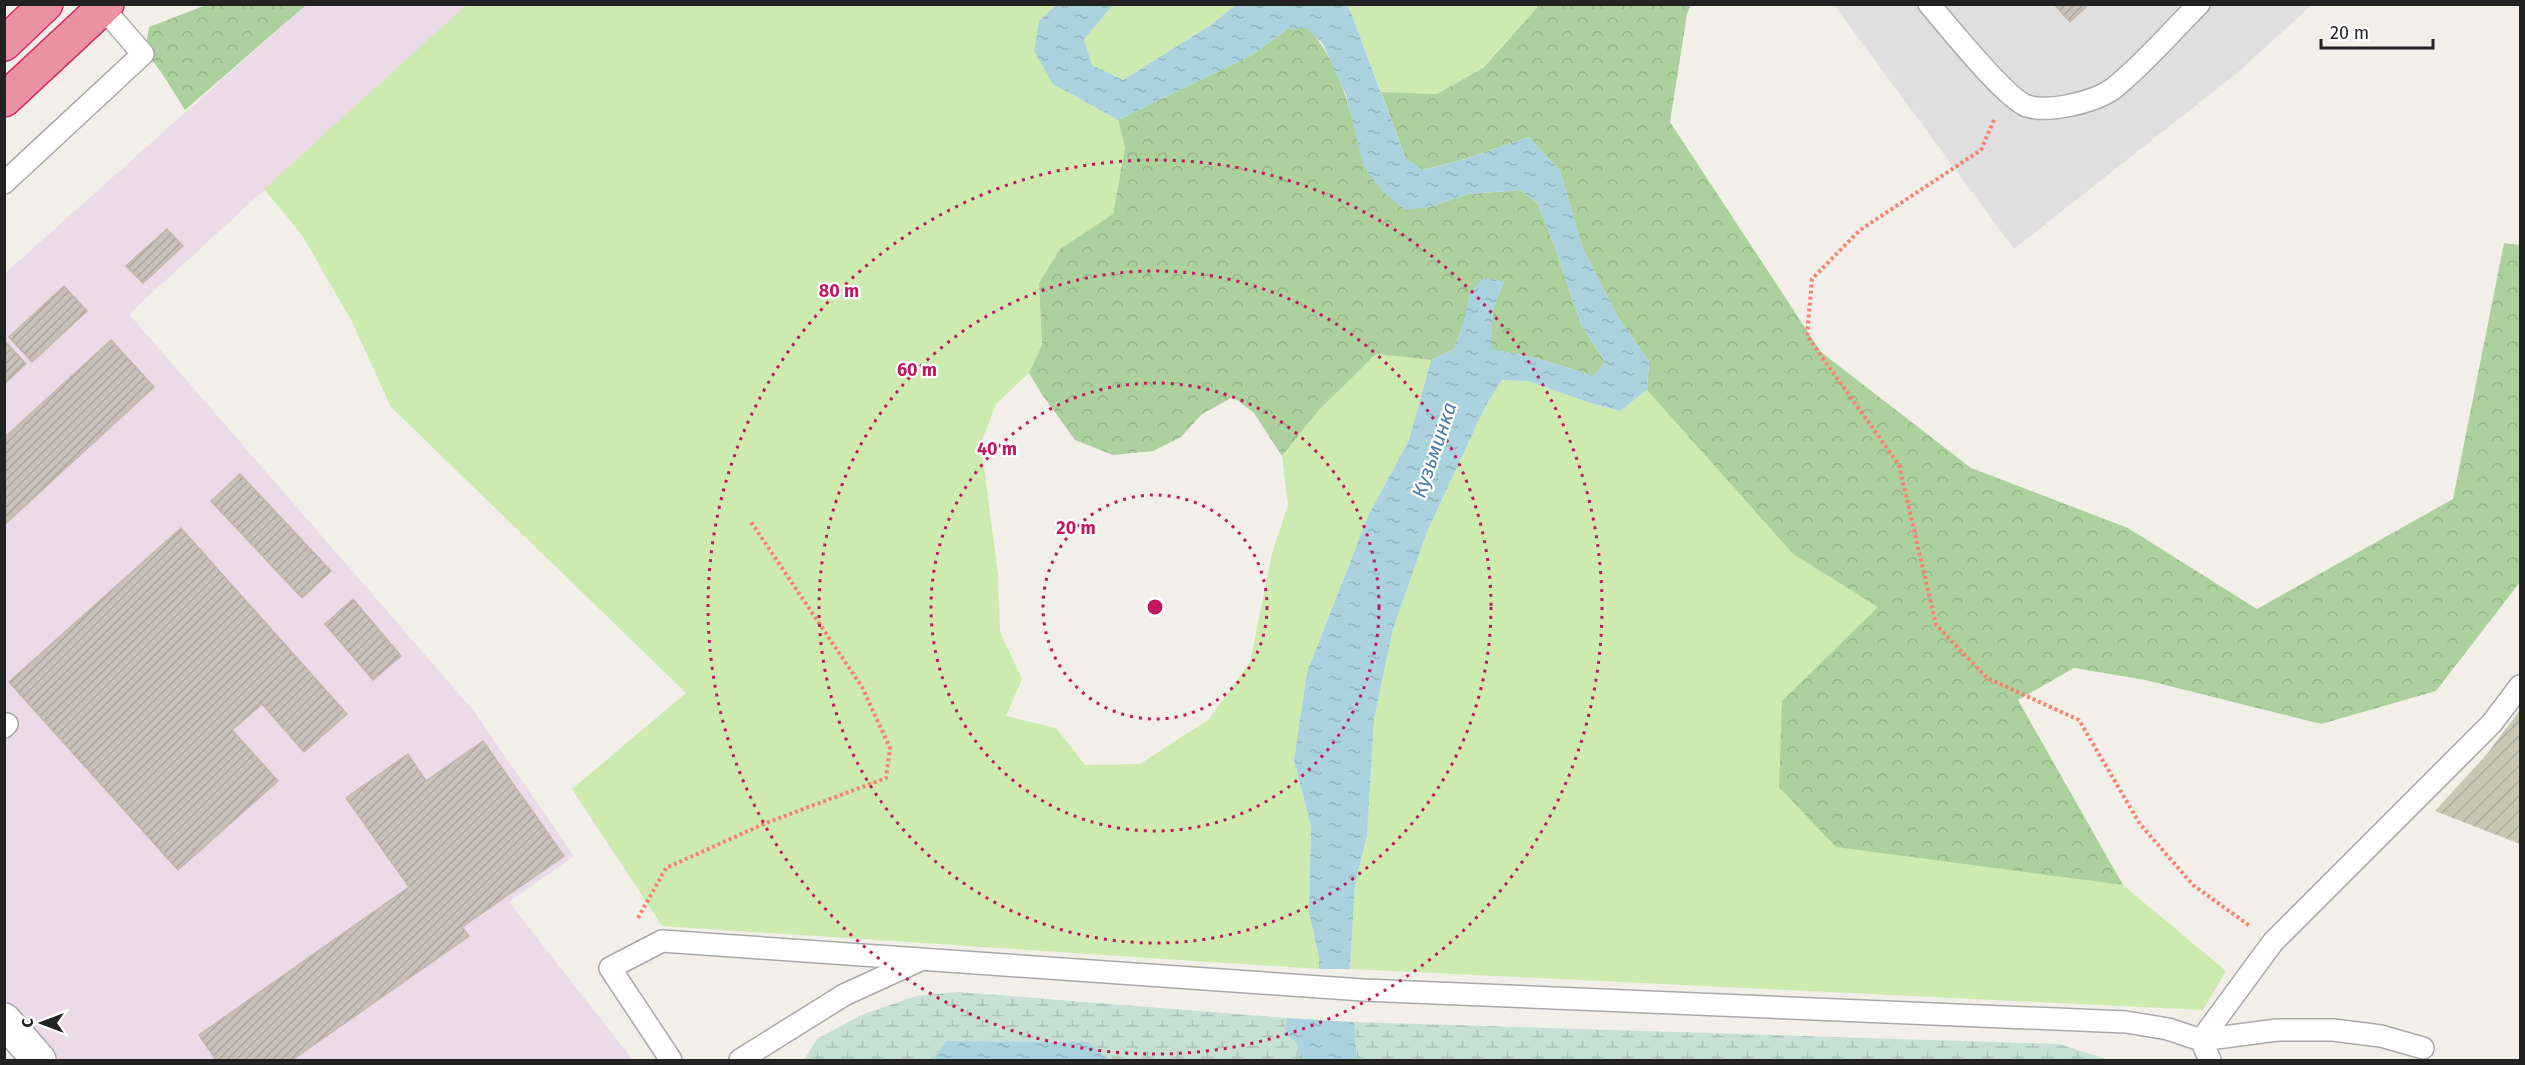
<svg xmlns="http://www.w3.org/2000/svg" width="2525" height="1065" font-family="'Fira Sans',sans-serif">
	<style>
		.residential { fill: #e0dfdf }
		.industrial { fill: #ebdbe8 }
		.construction { fill: url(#construction-furrows) }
		.grass { fill: #cdebb0 }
		.forest { fill: url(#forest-crowns) }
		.wetland { fill: url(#wetland-marsh) }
		.water { fill: url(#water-ripples) }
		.building { fill: url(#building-hatch); stroke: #c4b6ab; stroke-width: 1.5 }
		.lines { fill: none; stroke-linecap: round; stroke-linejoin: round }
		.lane-casing { stroke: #a9a9a9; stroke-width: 24 }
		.street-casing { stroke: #a9a9a9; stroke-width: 36 }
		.highway-casing { stroke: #dc2a67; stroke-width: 36 }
		.path { stroke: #fa8072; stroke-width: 4; stroke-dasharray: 3 3; stroke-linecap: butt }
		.lane { stroke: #fff; stroke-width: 21 }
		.street { stroke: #fff; stroke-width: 33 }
		.highway { stroke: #e892a2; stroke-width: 33 }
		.ring { fill: none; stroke: #c2185b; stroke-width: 3; stroke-dasharray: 3 6 }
		.labels { text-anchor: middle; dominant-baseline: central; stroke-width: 4.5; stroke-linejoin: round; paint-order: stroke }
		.water-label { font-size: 20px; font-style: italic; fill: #4a7aab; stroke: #fff }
		.centre { fill: #c2185b; stroke: #fff; stroke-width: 3 }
		.ring-label { font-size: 18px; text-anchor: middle; font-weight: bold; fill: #c2185b; stroke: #fff; stroke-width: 4.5; stroke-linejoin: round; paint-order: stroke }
	</style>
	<defs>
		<pattern id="construction-furrows" width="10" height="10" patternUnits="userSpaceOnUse" patternTransform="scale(1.5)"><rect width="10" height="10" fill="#c7c7b4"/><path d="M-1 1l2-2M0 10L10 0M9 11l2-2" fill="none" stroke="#abab9a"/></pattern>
		<pattern id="forest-crowns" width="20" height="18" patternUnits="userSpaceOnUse" patternTransform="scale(1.5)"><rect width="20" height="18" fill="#add19e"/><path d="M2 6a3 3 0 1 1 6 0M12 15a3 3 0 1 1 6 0" fill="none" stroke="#95b388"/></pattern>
		<pattern id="wetland-marsh" width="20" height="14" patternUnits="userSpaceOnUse" patternTransform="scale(1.5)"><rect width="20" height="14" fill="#c6e0d4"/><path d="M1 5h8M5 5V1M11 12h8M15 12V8" fill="none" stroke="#aac0b6"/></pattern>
		<pattern id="water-ripples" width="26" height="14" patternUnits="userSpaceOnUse" patternTransform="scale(1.5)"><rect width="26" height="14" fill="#aad3df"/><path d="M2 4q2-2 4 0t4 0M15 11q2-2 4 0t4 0" fill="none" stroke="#92b5bf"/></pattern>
		<pattern id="building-hatch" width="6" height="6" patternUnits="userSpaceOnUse" patternTransform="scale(1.5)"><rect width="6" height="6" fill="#c7bfb8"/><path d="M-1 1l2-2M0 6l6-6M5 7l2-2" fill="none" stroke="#aba49e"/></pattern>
	</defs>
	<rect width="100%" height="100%" fill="#f2efe9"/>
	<path class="residential" d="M1834,5H2312L2237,73L2014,249Z"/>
	<path class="industrial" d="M306,5H466L129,314L473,710L574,856L509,902L633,1060H54L5,1002L4,274Z"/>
	<path class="construction" d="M2520,710V844L2435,811L2487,754Z"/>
	<path class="grass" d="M466,5H1056L1039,22L1053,84L1118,120L1125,148L1113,214L1060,249L1039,283L1042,345L1029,373L996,404L981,443L998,575L1000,632L1022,679L1006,716L1056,728L1085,765L1140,764L1209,719L1250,662L1272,553L1288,505L1282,456L1318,411L1376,354L1431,360L1409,440L1369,514L1307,672L1294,760L1311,827L1309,913L1319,957V969L662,926L572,789L686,693L391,407L351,320L302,235L264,189Z
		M1113,5H1236L1209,26L1123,80L1092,65L1083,39Z
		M1348,5H1539L1483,67L1437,94L1381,92Z
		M1502,380L1528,381L1590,403L1620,411L1647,390L1793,554L1879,607L1782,701L1836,846L2123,885L2226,971L2203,1010L1350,969L1355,884L1367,836L1374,719L1393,629L1427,532L1485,407Z"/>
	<path class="forest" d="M206,5H306L185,110L161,72L145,51L149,27Z
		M1539,5H1691L1687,14L1670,122L1821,352L1971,468L2128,528L2257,609L2453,499L2504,243L2520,245V582L2436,691L2321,724L2145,680L2074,668L2018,700L2123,885L1836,847L1779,787L1782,701L1878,607L1793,554L1647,390L1649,361L1619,319L1583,249L1560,171L1529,137L1462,160L1422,170L1405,157L1381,92L1437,94L1484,67Z
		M1307,27C1343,65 1352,120 1365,168L1429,207L1468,194L1521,190L1538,204L1557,253L1581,325L1605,362L1594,376L1536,358L1490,349L1493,310L1504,281L1463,324L1454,349L1431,360L1376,354L1318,411L1282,456L1254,413L1233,397L1202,414L1181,437L1153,451L1113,455L1075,440L1041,393L1029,373L1042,345L1039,283L1060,249L1113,214L1125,148L1118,120L1252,55L1287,29Z"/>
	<path class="wetland" d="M959,992L1287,1018L1284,1033L1297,1043L1299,1060H1110L1088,1042L946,1041L932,1060H804L817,1039L861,1015L916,996Z
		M1354,1022L2059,1044L2109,1060H1357Z"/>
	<path class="water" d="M1056,5H1113L1084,39L1092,65L1123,80L1209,26L1236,5H1348L1405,157L1423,170L1462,160L1529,137L1560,171L1583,249L1619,319L1649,361L1647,390L1620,411L1590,403L1528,381L1502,380L1485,407L1427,532L1393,629L1374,719L1367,836L1355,884L1350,969H1319V957L1309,913L1311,827L1294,760L1307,672L1369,514L1409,440L1431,360L1454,349L1463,324L1470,293L1483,278L1504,281L1493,310L1491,349L1536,358L1594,376L1605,362L1581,325L1557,253L1538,204L1521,190L1468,194L1429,207L1406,210L1384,193L1364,168L1346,95L1323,44L1307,28L1287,29L1252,55L1118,120L1053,84L1034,51L1039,21Z
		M1287,1018L1354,1022L1357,1060H1299L1297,1043L1284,1033Z
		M946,1041L1088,1042L1110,1060H932Z"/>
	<path class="building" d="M2054,4H2089L2070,22Z
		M167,229L183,246L143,283L126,266Z
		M64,286L87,311L32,362L9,337Z
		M4,340L26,364L4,384Z
		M111,340L154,387L4,525V438Z
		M240,474L331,571L302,598L211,501Z
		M181,528L347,714L304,752L262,704L232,730L278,781L178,870L9,682Z
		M353,599L401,656L373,680L325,624Z
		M483,741L564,856L462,927L469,936L292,1060H216L199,1035L409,887L346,798L408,754L426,781Z"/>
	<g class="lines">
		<defs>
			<path id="lane" d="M1929,4C1947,25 2006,99 2027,106C2049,113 2096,102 2114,88C2145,63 2171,32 2199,4
				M4,183L143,54L103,8
				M4,727L7,724
				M2201,1040L2273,942L2492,723L2520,686
				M2201,1040L2210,1060
				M671,1060L610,968L662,941L1363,990L2126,1022L2168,1029L2201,1040L2277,1030H2333L2381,1036L2423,1048
				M740,1060L844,995L918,961"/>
			<path id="street" d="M4,1020L39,1060"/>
			<path id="highway" d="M4,44L46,4
				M4,100L107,4"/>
		</defs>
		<use href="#lane" class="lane-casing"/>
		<use href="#street" class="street-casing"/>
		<use href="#highway" class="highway-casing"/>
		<path class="path" d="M1994,120L1981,150L1860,230L1812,279L1807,336L1899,465L1936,625L1987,678L2079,720L2140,824L2193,885L2250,926
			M638,918L666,868L766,823L886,778L890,748L862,687L751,522"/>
		<use href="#lane" class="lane"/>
		<use href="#street" class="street"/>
		<use href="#highway" class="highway"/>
	</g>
	<g class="ring">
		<circle cx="1155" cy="607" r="112"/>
		<circle cx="1155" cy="607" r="224"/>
		<circle cx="1155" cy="607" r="336"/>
		<circle cx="1155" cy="607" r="447"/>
	</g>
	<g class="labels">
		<g class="water-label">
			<text transform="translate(1434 450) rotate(-71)">Кузьминка</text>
		</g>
	</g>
	<circle cx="1155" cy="607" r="9" class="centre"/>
	<g class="ring-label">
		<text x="839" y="297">80 m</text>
		<text x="917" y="376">60 m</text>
		<text x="997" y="455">40 m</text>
		<text x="1076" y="534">20 m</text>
	</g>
	<rect width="2525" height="1065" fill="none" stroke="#222222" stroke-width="12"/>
	<g transform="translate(42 1023) rotate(270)" stroke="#ffffff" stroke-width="4.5" paint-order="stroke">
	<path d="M0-4.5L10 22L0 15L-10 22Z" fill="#222222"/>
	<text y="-9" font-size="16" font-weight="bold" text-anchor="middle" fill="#222222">С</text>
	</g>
	<path d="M2321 39v9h112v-9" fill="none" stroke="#222222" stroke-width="3"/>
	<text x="2330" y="39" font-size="18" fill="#222222" stroke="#ffffff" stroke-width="4.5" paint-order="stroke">20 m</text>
</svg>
